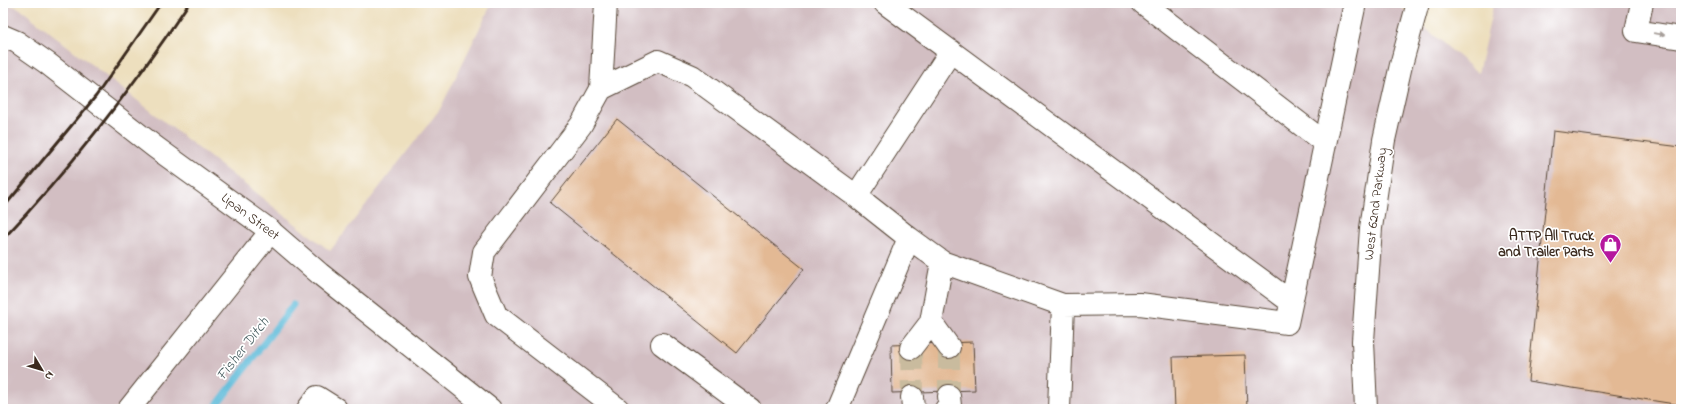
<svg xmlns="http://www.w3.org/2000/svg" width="1684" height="412" font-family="'Indie Flower',sans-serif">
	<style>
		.industrial { fill: #d2bec2 }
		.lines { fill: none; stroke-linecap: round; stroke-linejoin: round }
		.stream { stroke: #5ab9d8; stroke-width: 7 }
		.building { fill: #e3b994 }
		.minor-tunnel { stroke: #c9bb9e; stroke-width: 22; stroke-dasharray: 22 11; stroke-linecap: butt }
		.minor-casing { stroke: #564536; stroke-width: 24 }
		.minor { stroke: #fff; stroke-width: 22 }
		.rail { stroke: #3b2a1e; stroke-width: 3 }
		.oneway { fill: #a79f9a }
		.labels { text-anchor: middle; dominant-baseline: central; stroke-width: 3.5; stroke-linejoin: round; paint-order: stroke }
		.street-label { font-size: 14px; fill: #3b2a1e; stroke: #fff }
		.poi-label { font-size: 14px; font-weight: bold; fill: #3b2a1e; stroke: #fff; text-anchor: end }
		.water-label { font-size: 15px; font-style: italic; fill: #465c5f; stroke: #fff }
	</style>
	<rect width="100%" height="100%" fill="#fff"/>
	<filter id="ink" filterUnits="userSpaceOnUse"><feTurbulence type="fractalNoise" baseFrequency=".025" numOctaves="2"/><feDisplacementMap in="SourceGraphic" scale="8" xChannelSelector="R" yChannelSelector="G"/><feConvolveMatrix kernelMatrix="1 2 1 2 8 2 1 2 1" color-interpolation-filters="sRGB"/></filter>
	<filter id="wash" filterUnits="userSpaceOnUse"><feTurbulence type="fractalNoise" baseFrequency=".012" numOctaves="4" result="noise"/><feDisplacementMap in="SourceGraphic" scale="16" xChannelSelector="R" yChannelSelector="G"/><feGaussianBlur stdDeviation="0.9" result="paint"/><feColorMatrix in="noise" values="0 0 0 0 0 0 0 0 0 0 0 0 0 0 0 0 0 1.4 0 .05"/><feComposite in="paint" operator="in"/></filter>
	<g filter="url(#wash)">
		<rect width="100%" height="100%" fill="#eddfbe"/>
		<path class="industrial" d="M3,3L19,8L330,251L440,109L492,3H1396L1478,73L1494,3H1681V409H3Z"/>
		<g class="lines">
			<path class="stream" d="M214,409L293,305"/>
		</g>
		<g id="blocks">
			<path class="building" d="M617,119L804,269L737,353L550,203Z
				M1553,131L1681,147V405L1528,381Z
				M973,342L975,390L892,393L891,345Z
				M1245,355L1247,409H1175L1173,357Z"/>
		</g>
	</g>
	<g filter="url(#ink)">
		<use href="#blocks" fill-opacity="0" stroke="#564536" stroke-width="1"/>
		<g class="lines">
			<path class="minor-tunnel" d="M949,347V396
				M911,348L912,397"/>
			<defs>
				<path id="minor" d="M885,3L1291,302
					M1143,3L1325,143
					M1642,3L1636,31L1681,38
					M3,36L17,42L47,63L155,147L268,229L320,274L490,409
					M601,89L606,3
					M856,196L951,51
					M909,238L942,262L1063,305
					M931,322L942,262
					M662,344L750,409
					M911,348L931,322L949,347
					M912,397L913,407L915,409
					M129,409L271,231
					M308,409L317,397L336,409
					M618,409L496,315L480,277L484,252L581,125L601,89L658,61L692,76L856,196L909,238L837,409
					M946,409L950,406L949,396
					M1059,409L1063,305L1140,304L1287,323L1355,3
					M1366,409L1363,341L1371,228L1384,140L1401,65L1418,3"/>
			</defs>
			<use href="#minor" class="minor-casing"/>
			<use href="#minor" class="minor"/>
			<path class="rail" d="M3,208L96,96L161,3
				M3,239C73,166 133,87 189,3"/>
		</g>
		<defs><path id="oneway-solid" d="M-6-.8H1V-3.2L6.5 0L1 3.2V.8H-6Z"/></defs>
		<use class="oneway" href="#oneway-solid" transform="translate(1659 34) rotate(8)"/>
	</g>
	<defs>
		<symbol id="shop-pin" viewBox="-11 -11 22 30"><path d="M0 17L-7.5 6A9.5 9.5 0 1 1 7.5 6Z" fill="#b5179e" stroke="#fff"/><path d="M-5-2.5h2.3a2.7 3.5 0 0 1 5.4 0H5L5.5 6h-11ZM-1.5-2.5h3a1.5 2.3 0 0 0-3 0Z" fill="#fff"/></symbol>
	</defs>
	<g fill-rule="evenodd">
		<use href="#shop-pin" x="1598" y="232" width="25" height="34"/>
	</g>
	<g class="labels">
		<g class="street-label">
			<text transform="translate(1376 204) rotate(-83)">West 62nd Parkway</text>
			<text transform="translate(250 217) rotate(37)">Lipan Street</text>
		</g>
		<g class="poi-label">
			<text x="1594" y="236">ATTP All Truck<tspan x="1594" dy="16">and Trailer Parts</tspan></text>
		</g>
		<g class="water-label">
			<text transform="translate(243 349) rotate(-52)">Fisher Ditch</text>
		</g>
	</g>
	<rect width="1684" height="412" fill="none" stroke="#fff" stroke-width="16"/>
	<g transform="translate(42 370) rotate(128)" stroke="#ffffff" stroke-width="3" paint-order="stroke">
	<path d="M0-3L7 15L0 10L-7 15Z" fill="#3b2a1e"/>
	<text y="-6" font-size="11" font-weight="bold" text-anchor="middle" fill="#3b2a1e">N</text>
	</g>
</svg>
